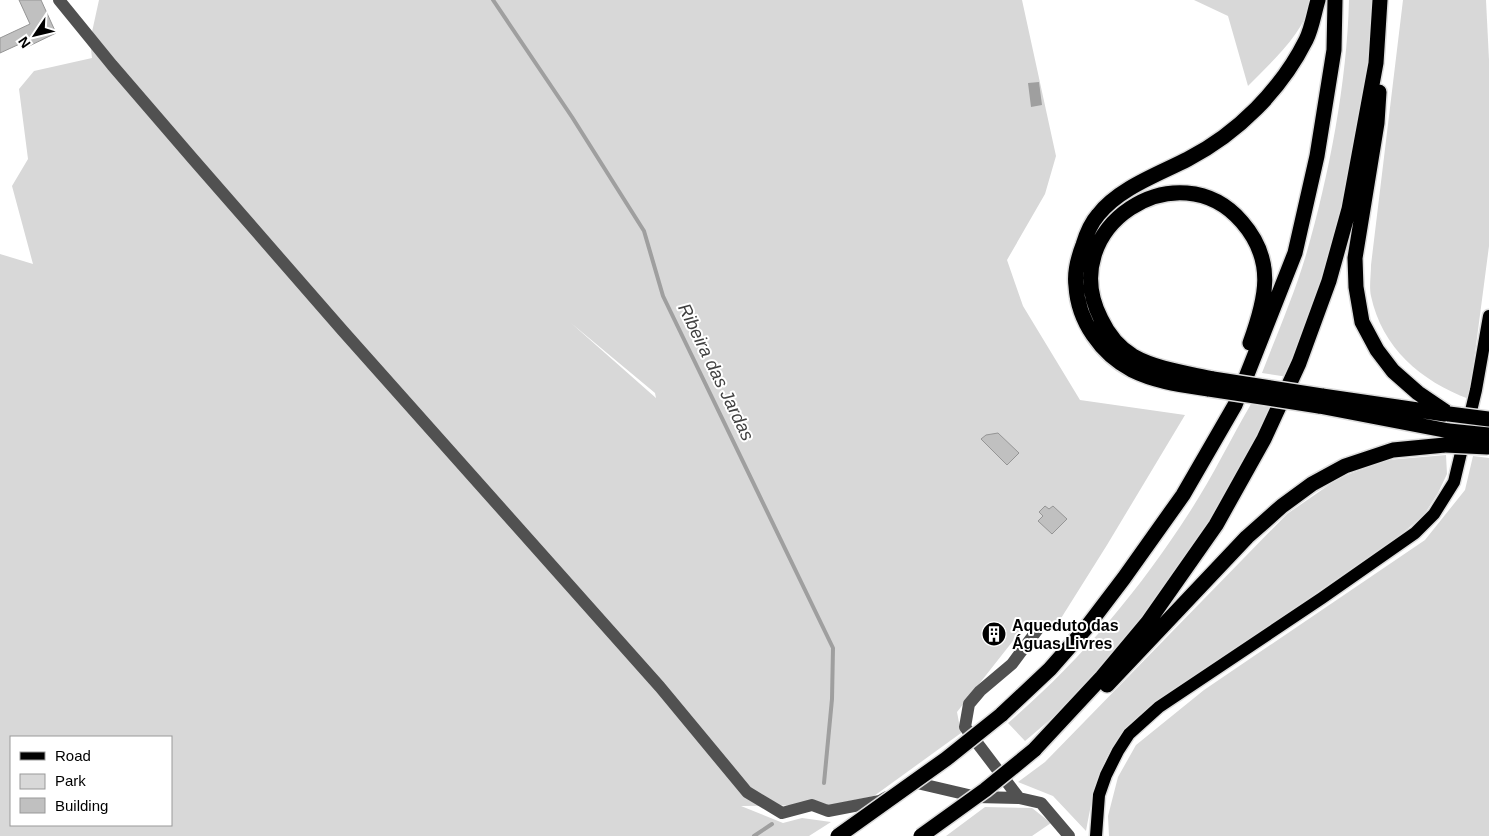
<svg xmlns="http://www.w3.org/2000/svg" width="1489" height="836" font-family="Helvetica,sans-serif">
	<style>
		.green { fill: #d8d8d8; fill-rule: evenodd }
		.water { fill: #9f9f9f }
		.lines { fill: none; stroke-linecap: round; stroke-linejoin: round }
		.stream { stroke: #9f9f9f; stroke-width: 4 }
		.building { fill: #c0c0c0; stroke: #959595 }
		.major-casing { stroke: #dbdbdb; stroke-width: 15 }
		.highway-casing { stroke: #dbdbdb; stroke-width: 18 }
		.minor { stroke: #515151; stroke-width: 12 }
		.major { stroke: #000; stroke-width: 12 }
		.highway { stroke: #000; stroke-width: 15 }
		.highway-bridge-casing { stroke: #dbdbdb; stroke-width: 18; stroke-linecap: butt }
		.highway-bridge { stroke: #000; stroke-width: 15 }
		.labels { text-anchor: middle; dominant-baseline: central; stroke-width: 4; stroke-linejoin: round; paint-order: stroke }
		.poi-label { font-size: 16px; font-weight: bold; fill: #000; stroke: #fff; text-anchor: start }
		.water-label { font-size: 18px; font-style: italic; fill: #404040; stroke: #fff }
	</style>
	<rect width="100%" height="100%" fill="#fff"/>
	<path class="green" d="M99,0H1022L1056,156L1045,194L1007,260L1023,306L1080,400L1185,415L1107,545L1053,631L1024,627L957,712L961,733L874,796L830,805L741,806L783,823L802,818L831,822L809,836H0V254L33,264L12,186L28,159L19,89L34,71L92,58L90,41ZM571,323L655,393L656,398ZM11,737H171V825H11Z
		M1194,0H1312C1302,36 1273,60 1248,86L1228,16Z
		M1349,0H1373L1369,55L1344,206L1321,286L1288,377L1262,373C1277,334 1294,295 1306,255C1329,176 1347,82 1349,0Z
		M1403,0H1486L1489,60V246L1469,399C1421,381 1382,348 1371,296C1369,287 1371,275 1371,265Z
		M1251,404L1273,408L1221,507L1131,635L1064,708L1025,741L1008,723C1079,662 1139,591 1189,513C1212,478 1230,440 1251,404Z
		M1446,455L1447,474L1438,493L1424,515L1399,536L1163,699C1151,709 1137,718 1127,729C1099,757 1093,794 1086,831L1053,796L1018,782L1045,762L1287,514L1339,478L1387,460Z
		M1473,456L1489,458V836H1109L1108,816L1118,777L1136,745L1204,690L1425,540L1465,490Z
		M985,807L1032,808L1051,823L1032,836H946Z"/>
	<path class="water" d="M1039,82L1042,105L1031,107L1028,83Z"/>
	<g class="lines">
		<path class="stream" d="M493,0L572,117L644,231L663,296L833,648L832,699L824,783
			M754,836L772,824"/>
	</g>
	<path class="building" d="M19,0H41L56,33L27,47L24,42L0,53V38L30,24Z
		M998,433L1019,453L1007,465L981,439L986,435Z
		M1045,506L1049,509L1053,506L1067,519L1052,534L1038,521L1043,516L1039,512Z"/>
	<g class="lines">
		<defs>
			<path id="major" d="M1096,836L1099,795L1106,775L1118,751L1129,734L1159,707L1322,598L1415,533L1434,514L1454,482L1476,390L1489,316"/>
			<path id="highway" d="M1379,92L1377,123L1355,258L1356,287L1362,322L1377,350L1393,371L1418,393L1449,414
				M1213,379C1186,373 1156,369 1133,356C1118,347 1108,334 1101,319C1054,227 1179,148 1242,222C1276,261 1266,299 1250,343
				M1209,389C1183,385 1156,382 1132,370C1101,354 1078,321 1076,286C1074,272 1078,258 1083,245C1086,235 1091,223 1098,215C1119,188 1159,174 1188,159C1238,133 1281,90 1306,40C1312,28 1314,13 1318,0
				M1322,396L1445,414
				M1319,406L1449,431
				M1107,685L1247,537L1282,506L1312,484L1345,466L1393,450L1445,445
				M1001,715L1050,669L1086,628L1124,578L1183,495L1235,405L1295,253L1317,156L1334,50L1335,0
				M1034,750L1102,677L1148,622L1216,525L1264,439L1299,363L1329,281L1349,209L1376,63L1380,0"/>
		</defs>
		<use href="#major" class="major-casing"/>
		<use href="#highway" class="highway-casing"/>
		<path class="minor" d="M59,0L112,65L193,159L343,331L660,687L747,792L782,813L812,805L828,811L880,801L887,797
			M908,787L917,783L977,797L1019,798L1041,803L1069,836
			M1019,798L965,727L969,704L980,691L1012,664L1038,629"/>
		<use href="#major" class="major"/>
		<use href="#highway" class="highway"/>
		<defs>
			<path id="highway-bridge" d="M1213,379L1322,396
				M1209,389L1319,406
				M1449,414L1489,419
				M1449,431L1489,435
				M1445,445L1488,447
				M838,836L946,759L1001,715
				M921,836L985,790L1034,750"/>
		</defs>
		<use href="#highway-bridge" class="highway-bridge-casing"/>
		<use href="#highway-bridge" class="highway-bridge"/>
	</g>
	<defs>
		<symbol id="building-disc" viewBox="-11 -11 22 22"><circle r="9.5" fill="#000" stroke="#fff"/><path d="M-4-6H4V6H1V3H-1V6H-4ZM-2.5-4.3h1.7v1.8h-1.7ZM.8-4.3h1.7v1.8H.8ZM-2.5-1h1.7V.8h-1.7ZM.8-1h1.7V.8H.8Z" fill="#fff"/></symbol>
	</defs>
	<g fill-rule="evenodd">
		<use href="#building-disc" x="980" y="620" width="28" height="28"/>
	</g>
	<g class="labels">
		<g class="poi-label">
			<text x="1012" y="625">Aqueduto das<tspan x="1012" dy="18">Águas Livres</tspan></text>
		</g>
		<g class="water-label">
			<text transform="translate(716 372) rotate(64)">Ribeira das Jardas</text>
		</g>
	</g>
	<rect x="10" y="736" width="162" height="90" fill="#ffffff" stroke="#999999"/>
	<rect x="20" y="752" width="25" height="8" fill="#000000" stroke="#999999"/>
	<text x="55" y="761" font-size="15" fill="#000000">Road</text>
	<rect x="20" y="774" width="25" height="15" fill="#d8d8d8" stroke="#999999"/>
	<text x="55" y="786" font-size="15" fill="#000000">Park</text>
	<rect x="20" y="798" width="25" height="15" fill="#c0c0c0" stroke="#999999"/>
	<text x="55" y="811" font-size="15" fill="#000000">Building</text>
	<g transform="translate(35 35) rotate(235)" stroke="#ffffff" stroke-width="4" paint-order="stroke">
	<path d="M0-4L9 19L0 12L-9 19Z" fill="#000000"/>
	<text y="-8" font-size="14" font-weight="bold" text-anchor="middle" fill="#000000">N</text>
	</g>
</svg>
